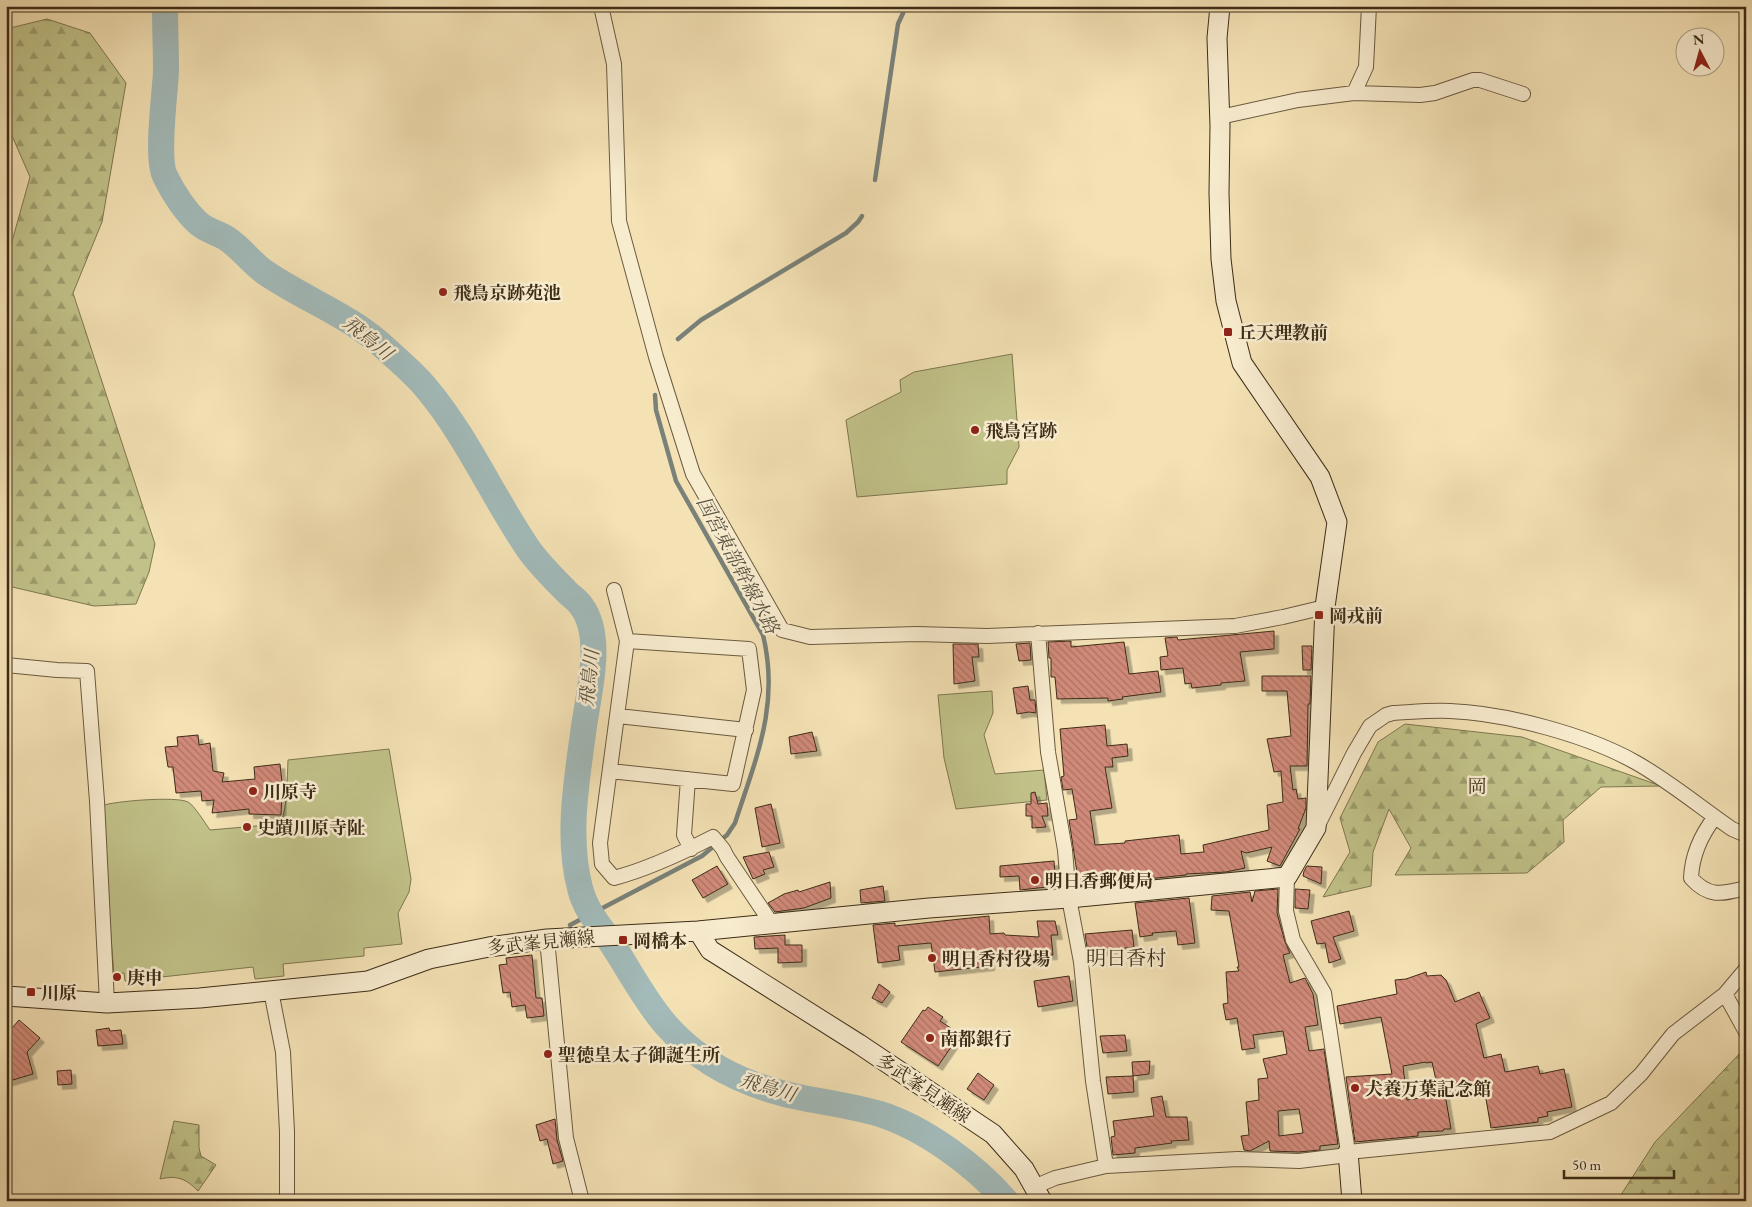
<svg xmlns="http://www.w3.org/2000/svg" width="1752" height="1207" font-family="'EB Garamond','Noto Serif JP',serif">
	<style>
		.grass { fill: #c1c289; stroke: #7f7750 }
		.forest { fill: url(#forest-firs); stroke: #7f7750 }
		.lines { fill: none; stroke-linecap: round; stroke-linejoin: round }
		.stream { stroke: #7a8179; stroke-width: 4.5 }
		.river { stroke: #a2bab9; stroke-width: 26 }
		.building { fill: url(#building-back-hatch); stroke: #3d2c18; fill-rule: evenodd; filter: url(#shadow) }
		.street-casing { stroke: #6b5a3f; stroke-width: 16 }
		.secondary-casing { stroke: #3d2c18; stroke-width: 21 }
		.street { stroke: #f8eccf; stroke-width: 14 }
		.secondary { stroke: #f8eccf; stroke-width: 19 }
		.poi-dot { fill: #8f2418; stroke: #f8eccf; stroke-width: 2 }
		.labels { text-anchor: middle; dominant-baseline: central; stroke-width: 5; stroke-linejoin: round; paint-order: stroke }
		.poi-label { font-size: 18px; font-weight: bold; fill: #3d2c18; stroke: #f8eccf; text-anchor: start }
		.street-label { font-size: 18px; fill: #3d2c18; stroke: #f8eccf }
		.water-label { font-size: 19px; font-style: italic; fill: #565040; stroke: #f8eccf }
		.neighbourhood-label { font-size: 19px; fill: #3d2c18; stroke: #f8eccf }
		.quarter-label { font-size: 20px; fill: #3d2c18; stroke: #f8eccf }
	</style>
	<defs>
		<pattern id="forest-firs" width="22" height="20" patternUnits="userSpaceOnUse" patternTransform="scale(1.25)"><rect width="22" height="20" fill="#c1c289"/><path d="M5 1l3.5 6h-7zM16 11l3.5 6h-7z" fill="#9e9e6f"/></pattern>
		<pattern id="building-back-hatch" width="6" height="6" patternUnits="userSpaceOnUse" patternTransform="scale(1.25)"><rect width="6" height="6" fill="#d18a79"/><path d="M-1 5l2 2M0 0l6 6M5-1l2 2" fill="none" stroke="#ab7162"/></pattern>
		<filter id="shadow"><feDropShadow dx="4.5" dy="4.5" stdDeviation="0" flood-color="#0004"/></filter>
	</defs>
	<rect width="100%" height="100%" fill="#f4e2b5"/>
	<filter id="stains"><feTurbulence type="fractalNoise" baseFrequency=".004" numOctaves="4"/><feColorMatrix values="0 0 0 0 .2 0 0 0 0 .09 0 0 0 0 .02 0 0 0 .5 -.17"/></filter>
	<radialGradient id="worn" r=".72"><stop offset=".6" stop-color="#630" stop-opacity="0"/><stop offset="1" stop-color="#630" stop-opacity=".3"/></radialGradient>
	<path class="grass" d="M1012,354L1019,447L1007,470V484L857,497L846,420L901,392L900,380L914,372Z
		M992,691L993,713L984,735L995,774L1044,770L1047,800L956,809L944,758L938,695Z
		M389,749L411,879L409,892L398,913L402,944L364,948V956L283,964L284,976L255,979L253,967L125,981L124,973L114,974L100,809L101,806C113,801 177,796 188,802C194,805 205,823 210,830L268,825L281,823C288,802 287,781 288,760Z"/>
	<path class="forest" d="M47,19L90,33L126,83L102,222L73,293L155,544L149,572L136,604L94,606L8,586L6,584V249L11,245L30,177L6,122V29Z
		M1405,724L1522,737L1661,786L1601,787L1563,820L1564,842L1527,873L1395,875L1411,848L1389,809L1373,852L1371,886L1323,897L1350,852L1340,818L1378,742Z
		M1746,1047V1201H1617L1655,1142Z
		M174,1121L199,1125V1148L201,1156L216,1165L198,1191C186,1179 178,1175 160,1179Z"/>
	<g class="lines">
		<path class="stream" d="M875,180L898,24L904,11
			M678,339L701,320L846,233L858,222L862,216
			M570,925L702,856L727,835L735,823C756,758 780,705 763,635L676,481L656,410L655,395"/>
		<path class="river" d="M165,6C165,28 166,50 166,71C165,95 156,158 165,176C173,192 185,211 198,223C206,230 217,233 226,238C240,247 250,261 263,271C303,299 350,315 386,349C400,362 415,374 427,389C467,437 492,495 527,547C537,562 552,577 565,590C570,596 578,600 582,607C605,639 587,698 583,734C576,784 567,839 580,888C585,910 600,926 612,944C630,971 645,1001 666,1025C704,1068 753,1089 808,1099C832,1103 856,1107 880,1114C924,1128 975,1165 1006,1201"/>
	</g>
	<path class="building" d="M1274,631V649L1240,652L1245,681L1221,683V685L1192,688L1191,683L1185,684L1183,668L1161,670L1160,657L1168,656L1165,638L1177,637L1178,640Z
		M1071,641V647L1124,642L1129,674L1158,671L1161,692L1122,697L1123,699L1108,701V698L1057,699L1055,677H1051V658H1049L1048,642Z
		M1030,643L1031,660L1019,661L1016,644Z
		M953,644H978L979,657H972L975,681L954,684Z
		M1302,646H1312L1311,670H1303Z
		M1262,676H1311L1310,704H1308L1307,766H1290L1293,790L1296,789L1298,799L1306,798V808L1298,829H1300L1280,866L1267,861L1272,847L1246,853L1241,851L1245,868L1226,872L1186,874V875L1079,886L1069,820L1077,819L1072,789L1063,790L1061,777L1064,776L1060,729L1105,725L1107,746L1127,744L1128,756L1112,758L1113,767H1105L1112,808L1090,811L1095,845L1125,843V841L1179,835L1181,854L1204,852L1203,845L1269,830L1267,805L1283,802L1281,771L1274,772L1267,739L1291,736L1287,691H1262Z
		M1028,686L1030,700H1035L1036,713L1029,712L1017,714L1013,688Z
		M812,732L817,751L791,754L789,737Z
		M198,735L199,745L210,743L213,771L224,773L222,782L255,779L254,767L280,764L283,791L282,792L281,815L249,814V809L212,813L214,800L202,801L201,791L176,793L173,767H168L165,747L178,746L177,737Z
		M1035,792L1038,804L1047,803L1048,816H1042L1046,827L1032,828V816H1026V804H1031V793Z
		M771,804L780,843L762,847L755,808Z
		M769,852L774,867L763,870L765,874L753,879L743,857Z
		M1054,861L1056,886L1020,890L1019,876L1000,877V866Z
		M717,866L728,884L703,898L692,880Z
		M1307,866L1322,867L1321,884L1303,876L1304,871Z
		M830,882L831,898L804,908L775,912L768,903L784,894L798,890L799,892Z
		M883,886L885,901L861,903L860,890Z
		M1278,889L1277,913L1285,942L1290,953L1283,955L1290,983L1305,978L1313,994L1318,1025L1305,1027L1309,1051L1324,1049L1338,1144L1320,1146V1150L1299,1152L1270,1151L1269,1141L1250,1151L1244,1150L1241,1136L1249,1135L1246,1102L1259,1100L1258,1079L1268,1078L1263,1059L1287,1054L1283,1031L1253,1035L1255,1048L1242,1050L1237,1018L1226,1020L1223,1004L1228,1003L1226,972L1239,971L1237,967H1239L1229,911L1211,910L1212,896L1250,892L1252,902L1255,891ZM1299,1109L1303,1133L1279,1136L1278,1111Z
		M1295,889L1310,890L1308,909L1295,908Z
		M1189,898L1195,943L1178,945L1176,931L1152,933L1153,935L1140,937L1135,903Z
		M1349,911L1354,931L1333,937L1341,959L1329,963L1325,943L1317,944L1311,921Z
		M989,916L990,934L1004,933L1005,935L1039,937L1037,921H1055L1058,935H1051L1053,955L990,959V966L935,972L931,943L898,946L900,960L878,963L873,925L895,923V926Z
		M1132,930L1134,947L1088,953L1085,934Z
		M785,935V945H802V962L778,963V948L755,949L754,937Z
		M532,955L536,998H542L544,1016L527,1018L525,1005L512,1007L510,992L503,993L499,965L507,964L506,958Z
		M1426,972L1427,976L1441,975L1446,980L1455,1002L1479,992L1490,1018L1476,1024L1484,1058L1501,1054L1505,1072L1538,1066L1540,1074L1564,1069L1572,1107L1547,1112L1548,1116L1538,1118V1122L1491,1128L1485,1093L1483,1094L1481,1085L1439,1094L1432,1062L1426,1063V1062L1403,1066L1407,1100L1445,1094L1451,1129H1444L1443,1131L1418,1132V1136L1355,1142L1346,1077L1392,1074L1381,1017L1340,1024L1337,1006L1397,994L1395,980L1406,979Z
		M1069,976L1073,1001L1038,1007L1034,981Z
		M879,984L890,992L882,1003L872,998Z
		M928,1007L943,1017L940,1021L960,1034L938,1066L901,1042L923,1010L925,1011Z
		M19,1020L40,1038L27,1052L33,1074L6,1082V1035Z
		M109,1028L110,1031L121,1030L123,1044L98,1046L96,1030Z
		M1125,1035L1127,1051L1103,1053L1100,1036Z
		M1150,1061L1149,1074L1133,1076L1132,1062Z
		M71,1070L72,1084L58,1085L57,1071Z
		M978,1073L994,1085L984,1100L967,1089Z
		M1133,1076L1134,1092L1108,1094L1106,1077Z
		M1162,1096L1166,1117H1187L1189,1140L1171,1141L1172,1143L1135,1148V1153L1113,1155L1111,1137L1115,1136L1113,1121L1154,1116L1151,1098Z
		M555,1119L557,1140L563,1161L553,1164L547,1139L540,1141L536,1125Z"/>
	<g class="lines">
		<defs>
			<path id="street" d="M601,6L614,64L619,221L656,357L693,474L782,630L810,637L917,634L987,636L1235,626L1283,617L1325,607
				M1354,93L1366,67L1369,6
				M1220,117L1298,100L1354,93L1420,95L1435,93L1473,80H1480L1523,94
				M614,590L627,641L600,843L602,864L614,878C648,869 682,853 713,837L723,849L727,857L772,924
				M1038,633L1048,752L1065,850L1069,898L1081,962L1093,1081L1106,1166
				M6,665L57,670L87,671L97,801L107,1003
				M618,716L746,730
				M610,771L733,784L754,690L749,649L627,641
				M688,779L684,835L691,849
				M1715,817C1701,835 1692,856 1691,878C1709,898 1722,894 1746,888
				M1318,825L1354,753L1370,726L1386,715L1393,713C1412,712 1431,710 1450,711C1505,713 1587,735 1635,762C1669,781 1700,807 1732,829L1746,835
				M1287,877L1286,911L1293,940L1324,993L1348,1152L1550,1132L1611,1103L1641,1074L1673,1034L1725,994L1746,969
				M547,939L566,1138L582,1201
				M271,991L283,1052L287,1132V1201
				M1725,994L1746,1032
				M1034,1187L1055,1178L1106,1166L1238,1159L1299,1161L1348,1155"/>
			<path id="secondary" d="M698,931L710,950L859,1044L993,1134L1024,1169L1042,1201
				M6,996L107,1003L200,998L368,981L429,959L489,947L547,939L698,931L929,908L1069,898L1287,877L1316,828L1325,607L1337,522L1320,477L1242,363L1226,301L1221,259L1219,193L1220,126L1217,38L1220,6
				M1348,1152L1352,1201"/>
		</defs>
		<use href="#street" class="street-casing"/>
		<use href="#secondary" class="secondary-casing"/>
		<use href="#street" class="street"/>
		<use href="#secondary" class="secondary"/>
	</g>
	<g class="poi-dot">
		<circle cx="443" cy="292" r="5"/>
		<rect x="1223" y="327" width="10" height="10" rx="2.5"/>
		<circle cx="975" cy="430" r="5"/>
		<rect x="1314" y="610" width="10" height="10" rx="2.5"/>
		<circle cx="253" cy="791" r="5"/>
		<circle cx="247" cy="827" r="5"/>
		<circle cx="1035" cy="880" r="5"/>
		<rect x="618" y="935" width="10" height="10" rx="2.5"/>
		<circle cx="932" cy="958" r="5"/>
		<circle cx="117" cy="977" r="5"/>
		<rect x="26" y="987" width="10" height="10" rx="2.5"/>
		<circle cx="930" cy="1038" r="5"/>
		<circle cx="548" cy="1054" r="5"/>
		<circle cx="1355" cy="1088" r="5"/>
	</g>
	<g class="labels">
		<g class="poi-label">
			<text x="453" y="292">飛鳥京跡苑池</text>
			<text x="1238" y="332">丘天理教前</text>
			<text x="985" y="430">飛鳥宮跡</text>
			<text x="1329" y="615">岡戎前</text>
			<text x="263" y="791">川原寺</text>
			<text x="257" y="827">史蹟川原寺阯</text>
			<text x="1045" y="880">明日香郵便局</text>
			<text x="633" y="940">岡橋本</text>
			<text x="942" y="958">明日香村役場</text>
			<text x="127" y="977">庚申</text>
			<text x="41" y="992">川原</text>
			<text x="940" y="1038">南都銀行</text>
			<text x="558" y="1054">聖徳皇太子御誕生所</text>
			<text x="1365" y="1088">犬養万葉記念館</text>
		</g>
		<g class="street-label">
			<text transform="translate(541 942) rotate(-6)">多武峯見瀬線</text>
			<text transform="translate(924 1088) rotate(34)">多武峯見瀬線</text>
		</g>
		<g class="water-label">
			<text transform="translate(368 338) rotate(39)">飛鳥川</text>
			<text transform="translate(738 565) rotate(62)">国営東部幹線水路</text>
			<text transform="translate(589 678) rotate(-84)">飛鳥川</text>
			<text transform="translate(768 1087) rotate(17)">飛鳥川</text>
		</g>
		<g class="neighbourhood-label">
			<text x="1477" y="786">岡</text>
		</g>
		<g class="quarter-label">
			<text x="1126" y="958">明日香村</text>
		</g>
	</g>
	<rect width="1752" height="1207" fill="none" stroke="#f4e2b5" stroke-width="25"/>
	<rect x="8" y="8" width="1737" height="1192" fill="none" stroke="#3d2c18" stroke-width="2.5"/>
	<rect x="12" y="12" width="1727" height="1182" fill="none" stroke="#3d2c18"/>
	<g transform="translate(1700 52) rotate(354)"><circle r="24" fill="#f8eccf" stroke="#ad9f86"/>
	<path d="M0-4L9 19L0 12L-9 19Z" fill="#8f2418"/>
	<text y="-8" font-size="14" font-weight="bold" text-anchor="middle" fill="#3d2c18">N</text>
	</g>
	<path d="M1564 1170v8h110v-8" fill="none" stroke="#3d2c18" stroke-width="2.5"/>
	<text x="1572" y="1170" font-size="15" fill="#3d2c18" stroke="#f8eccf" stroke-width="4" paint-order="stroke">50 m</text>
	<rect width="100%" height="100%" filter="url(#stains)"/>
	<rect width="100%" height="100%" fill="url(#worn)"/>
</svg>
